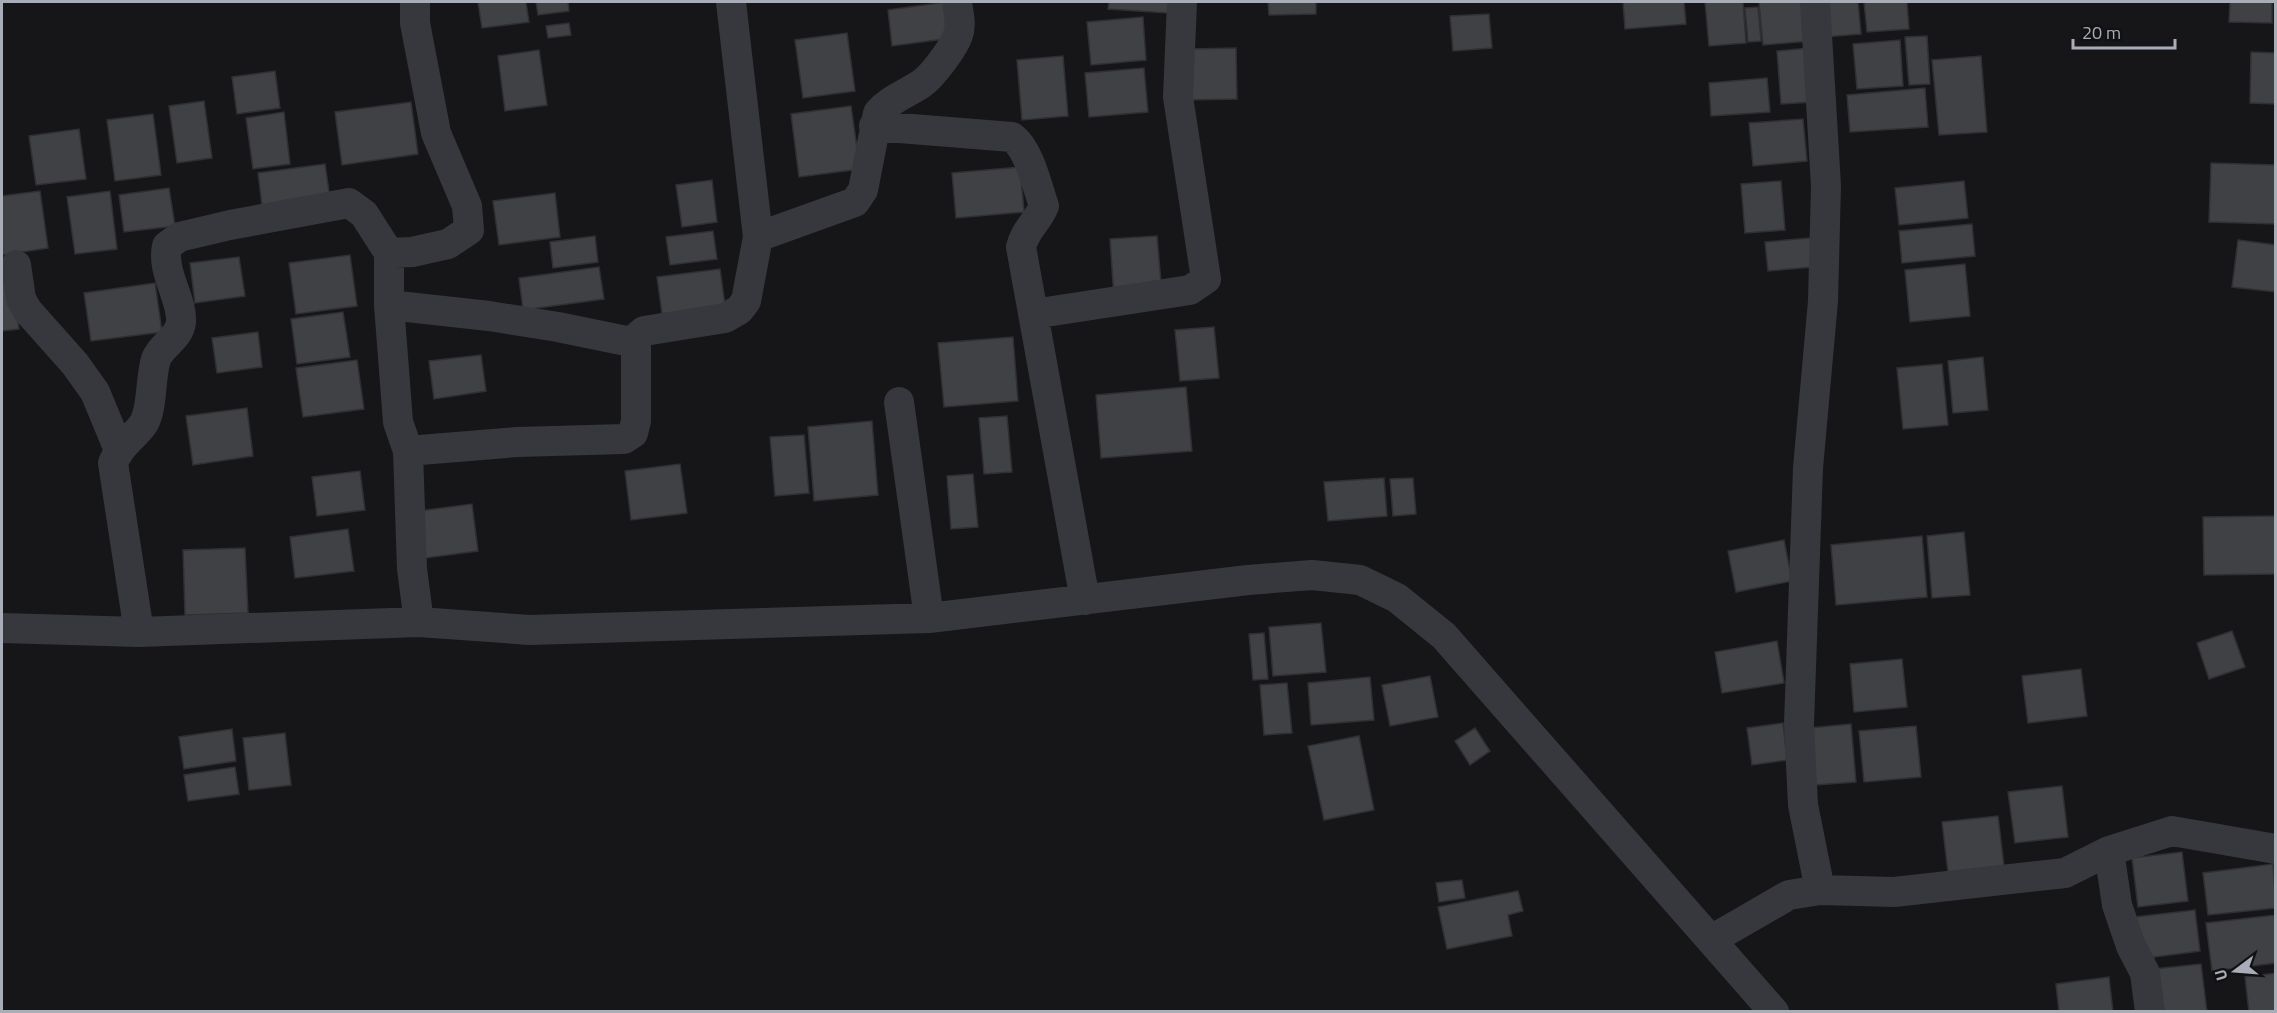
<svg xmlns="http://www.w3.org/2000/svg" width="2277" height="1013" font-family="'Titillium Web',sans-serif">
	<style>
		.building { fill: #404145; stroke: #303034; stroke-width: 1.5 }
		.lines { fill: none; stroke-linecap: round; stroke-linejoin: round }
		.minor { stroke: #37383d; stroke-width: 30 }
	</style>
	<rect width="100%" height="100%" fill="#161618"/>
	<path class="building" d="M478,2H526L529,22L482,28Z
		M536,2H568L569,11L538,15Z
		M946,2L951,38L892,46L888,10Z
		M1109,2H1169L1168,13L1108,9Z
		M1268,2H1316V14L1269,15Z
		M1623,2H1684L1686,24L1625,29Z
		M1705,2H1743L1746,43L1709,46Z
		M1759,2H1806L1810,41L1763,45Z
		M1821,2H1858L1861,34L1824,37Z
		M1864,2H1907L1909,29L1867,32Z
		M2230,2H2272V23L2229,22Z
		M1758,7L1761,41L1748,42L1745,8Z
		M1489,14L1492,48L1453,51L1450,16Z
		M1143,17L1146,60L1091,65L1087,22Z
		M569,23L571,35L548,38L546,26Z
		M847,33L855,91L803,98L795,40Z
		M1927,36L1930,84L1909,85L1905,37Z
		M1900,40L1903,86L1857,89L1853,44Z
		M1236,48L1237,99L1189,100L1188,49Z
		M1809,48L1813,102L1781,104L1777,51Z
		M539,50L547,105L505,111L498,56Z
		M2251,52L2276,53V104L2250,103Z
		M1063,56L1068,116L1022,120L1017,60Z
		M1981,56L1987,132L1939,135L1932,60Z
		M1144,68L1148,112L1089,117L1085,73Z
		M275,71L280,108L237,114L232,77Z
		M1767,78L1770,112L1711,116L1709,83Z
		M1925,88L1928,127L1850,132L1847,95Z
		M204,101L212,158L177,163L169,106Z
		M411,102L418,154L342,165L335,112Z
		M851,106L860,169L799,177L791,114Z
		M284,112L290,164L253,169L246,118Z
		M153,114L161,175L115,181L107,120Z
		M1803,119L1807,161L1753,166L1749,123Z
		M79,129L86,179L36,185L29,136Z
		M2211,163L2276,165V224L2209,222Z
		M325,164L331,205L263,214L258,173Z
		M1020,167L1024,212L956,218L952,173Z
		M712,180L717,222L682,227L676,185Z
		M1781,181L1785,230L1745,233L1741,184Z
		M1964,181L1968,218L1899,225L1895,188Z
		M169,188L175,226L124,232L119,195Z
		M40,191L48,248L2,255V196Z
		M110,191L117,249L75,254L67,197Z
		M555,193L560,237L499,245L493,201Z
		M1972,224L1975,256L1902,263L1899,231Z
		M713,231L717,259L670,265L666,237Z
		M595,236L598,262L553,268L550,242Z
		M1157,236L1162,294L1114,298L1110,239Z
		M1810,238L1813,267L1768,271L1765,242Z
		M2238,240L2276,245V292L2232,287Z
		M350,255L357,306L296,314L289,263Z
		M239,257L245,296L195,303L190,263Z
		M1965,264L1970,316L1910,322L1905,270Z
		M599,267L604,299L523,310L519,278Z
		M720,269L726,312L663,321L657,277Z
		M11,270L19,329L2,331V272Z
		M155,283L162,332L91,341L84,293Z
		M343,312L350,357L297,364L291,319Z
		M1214,327L1219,378L1180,381L1175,330Z
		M258,332L262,367L217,373L212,338Z
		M1013,337L1018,401L944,407L938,343Z
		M481,355L486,391L434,399L429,361Z
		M1983,357L1988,410L1953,413L1948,361Z
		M357,360L364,409L303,417L296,368Z
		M1942,364L1948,425L1903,429L1897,368Z
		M1186,387L1192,451L1101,458L1096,395Z
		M247,408L253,456L193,465L186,416Z
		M1007,416L1012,472L984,474L979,418Z
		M872,421L878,495L814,501L808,427Z
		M804,435L809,493L775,496L770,437Z
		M680,464L687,513L631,520L625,471Z
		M360,471L365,510L317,516L312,477Z
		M973,474L978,527L951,529L947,476Z
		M1384,478L1387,516L1328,521L1324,482Z
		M1413,478L1416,514L1393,516L1390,479Z
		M472,504L478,551L425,558L419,511Z
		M2276,516V574L2204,575L2203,517Z
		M348,529L354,571L295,578L290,537Z
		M1964,532L1970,595L1932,598L1927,536Z
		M1922,536L1927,597L1836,605L1831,545Z
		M1784,540L1792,581L1736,592L1728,551Z
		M245,548L248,613L185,615L183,550Z
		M1321,623L1326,672L1273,676L1269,627Z
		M2232,631L2245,667L2209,679L2197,643Z
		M1264,633L1268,679L1253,680L1249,634Z
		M1777,641L1784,683L1722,693L1715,652Z
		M1902,659L1907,707L1854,712L1850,664Z
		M2081,669L2087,716L2028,723L2022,676Z
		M1430,676L1438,717L1390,726L1382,685Z
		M1370,677L1374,720L1311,725L1308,683Z
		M1287,683L1292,733L1264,735L1260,685Z
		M1783,723L1787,760L1752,765L1747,728Z
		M1851,724L1856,782L1815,785L1809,728Z
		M1916,726L1921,777L1864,782L1859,731Z
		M1475,728L1490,751L1470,765L1455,741Z
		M232,729L236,761L184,769L179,737Z
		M285,733L291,785L249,790L243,738Z
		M1359,736L1374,810L1324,820L1308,746Z
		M235,767L239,794L188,801L184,775Z
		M2062,786L2068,837L2015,843L2008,792Z
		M1998,816L2005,874L1949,881L1942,822Z
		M2182,852L2188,901L2138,907L2132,858Z
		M2273,864L2276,908L2208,915L2203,873Z
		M1462,880L1465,898L1439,902L1436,883Z
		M1518,891L1523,911L1508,915L1512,936L1447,949L1438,907Z
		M2195,910L2200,951L2140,959L2135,917Z
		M2276,915V963L2212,971L2206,923Z
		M2201,964L2207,1012H2159L2154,969Z
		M2276,973V1012H2249L2245,977Z
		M2109,977L2113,1012H2059L2056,984Z"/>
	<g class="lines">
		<path class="minor" d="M731,2L758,237
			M1815,2L1826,186L1823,301L1808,468L1799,724L1803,805L1820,890
			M874,126L1012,137C1029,149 1037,186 1044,206C1038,221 1025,230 1021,247L1085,600
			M389,253L412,252L448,244L469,230L467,206L436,133L415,23V2
			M16,265L21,299L27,310L75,364L95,392L119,450
			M389,305L489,316L558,327L636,343
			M1033,314L1190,290L1206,279L1178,97L1182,2
			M899,402L929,618
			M408,451L517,442L624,439L633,433L636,421V343L638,336L644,331L725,318L739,310L746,301L758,237L855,202L863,190L878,113C890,99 906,94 921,84C932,77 954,47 958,35C962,24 958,12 957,2
			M2,628L139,632L419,622L530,630L929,618L1248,580L1312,575L1360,580L1397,598L1444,636L1774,1012
			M139,632L113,463C121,443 135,437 144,423C153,406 150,378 156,359C162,344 179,339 181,322C183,300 161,272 167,246L179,237L230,225L349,203L364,214L389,253V305L398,422L408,451L412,569L419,622
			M2109,851L2117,905L2131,946L2145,973L2150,1012
			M1711,940L1789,895L1820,890L1894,892L2065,873L2109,851L2172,831L2276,849"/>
	</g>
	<rect width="2277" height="1013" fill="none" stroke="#a8adb8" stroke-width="6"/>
	<g transform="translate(2235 971) rotate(254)" stroke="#111113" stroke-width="4.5" paint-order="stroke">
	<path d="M0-4.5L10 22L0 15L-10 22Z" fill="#a8adb8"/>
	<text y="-9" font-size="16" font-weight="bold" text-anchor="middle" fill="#a8adb8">U</text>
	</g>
	<path d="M2073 39v9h102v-9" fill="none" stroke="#a8adb8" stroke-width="3"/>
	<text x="2082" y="39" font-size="18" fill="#a8adb8" stroke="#111113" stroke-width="4.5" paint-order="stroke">20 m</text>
</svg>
